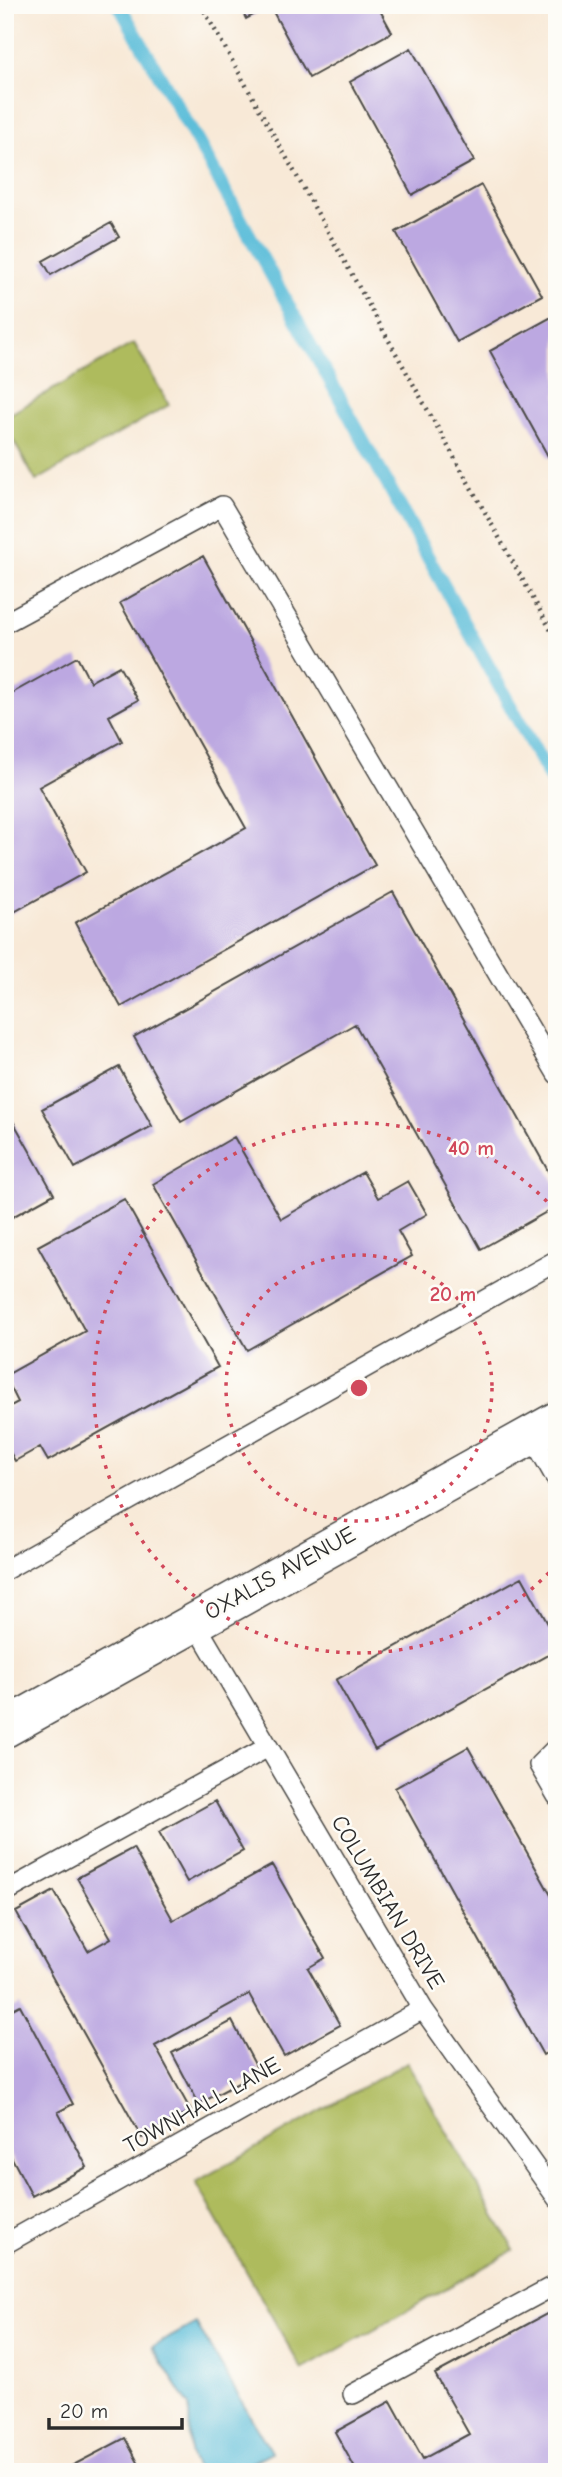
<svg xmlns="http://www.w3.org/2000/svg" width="562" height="2477" font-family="'Comic Neue',sans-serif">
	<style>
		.green { fill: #aebb5d; stroke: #6c7344; stroke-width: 2 }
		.water { fill: #5bbdd9; stroke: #437482; stroke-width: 2 }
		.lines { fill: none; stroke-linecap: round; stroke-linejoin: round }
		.stream { stroke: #5bbdd9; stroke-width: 14 }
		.building { fill: #bca8e1 }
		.service-casing { stroke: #4a4845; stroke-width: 22 }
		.tertiary-casing { stroke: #4a4845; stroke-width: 41 }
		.path { stroke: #4a4845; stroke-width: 4.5; stroke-dasharray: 2 5; stroke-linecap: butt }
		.service { stroke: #fff; stroke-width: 19 }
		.tertiary { stroke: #fff; stroke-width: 38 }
		.ring { fill: none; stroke: #d1495b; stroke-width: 3.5; stroke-dasharray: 3.5 7 }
		.labels { text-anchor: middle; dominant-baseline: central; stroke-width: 5; stroke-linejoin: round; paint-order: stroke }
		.street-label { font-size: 23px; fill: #2b2b2b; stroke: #fdfcf7 }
		.centre { fill: #d1495b; stroke: #fdfcf7; stroke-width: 3.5 }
		.ring-label { font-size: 21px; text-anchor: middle; font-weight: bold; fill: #d1495b; stroke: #fdfcf7; stroke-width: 5; stroke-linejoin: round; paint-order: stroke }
	</style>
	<rect width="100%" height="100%" fill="#fdfcf7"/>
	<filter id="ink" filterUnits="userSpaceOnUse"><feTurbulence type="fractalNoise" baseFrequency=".0143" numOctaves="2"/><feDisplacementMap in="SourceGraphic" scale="14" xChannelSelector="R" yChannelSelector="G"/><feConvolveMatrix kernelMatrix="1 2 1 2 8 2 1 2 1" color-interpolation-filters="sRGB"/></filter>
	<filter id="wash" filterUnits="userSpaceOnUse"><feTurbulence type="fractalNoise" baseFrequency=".00686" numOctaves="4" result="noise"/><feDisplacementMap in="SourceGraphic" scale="28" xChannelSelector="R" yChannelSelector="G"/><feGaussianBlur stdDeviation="1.57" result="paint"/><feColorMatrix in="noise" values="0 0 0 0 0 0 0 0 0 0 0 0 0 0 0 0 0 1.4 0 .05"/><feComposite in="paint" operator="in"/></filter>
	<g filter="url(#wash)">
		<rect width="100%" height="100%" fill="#f8e9d7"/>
		<path class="green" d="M134,343L169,405L36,481L5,426V417Z
			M407,2062L514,2250L302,2370L196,2182Z"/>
		<path class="water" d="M196,2323L271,2452L234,2472H198L190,2453L189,2405L152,2347Z"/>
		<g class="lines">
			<path class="stream" d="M119,5L200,146L557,790"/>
		</g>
		<g id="blocks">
			<path class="building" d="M239,5H377L392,32L309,78L270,6L246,19Z
				M411,48L474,161L412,195L350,82Z
				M481,185L542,295L457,342L396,232Z
				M111,223L119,237L51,275L43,261Z
				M557,314V454L549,458L490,351Z
				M203,556L375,865L121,1007L75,923L246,828L120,603Z
				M77,657L90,682L119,666L138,700L109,716L122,741L39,787L86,872L5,917V697Z
				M393,892L557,1187V1206L481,1249L355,1024L181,1122L134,1037Z
				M119,1067L152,1126L75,1168L42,1109Z
				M5,1107L54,1194L5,1221Z
				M234,1137L281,1219L363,1172L378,1198L408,1181L427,1214L398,1231L412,1256L247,1350L153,1184Z
				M124,1199L218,1367L48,1461L40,1447L15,1461L5,1443V1409L18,1402L5,1376L85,1331L38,1246Z
				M522,1577L557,1640V1650L375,1750L336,1680Z
				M468,1747L557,1906V2047L543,2055L395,1788Z
				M215,1801L243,1851L187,1882L159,1832Z
				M133,1848L173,1920L272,1865L325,1958L308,1968L340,2025L284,2056L249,1994L155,2046L191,2111L142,2138L16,1912L54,1891L88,1951L111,1938L77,1878Z
				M20,2005L73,2104L58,2112L87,2167L32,2196L5,2145V2013Z
				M232,2021L259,2072L199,2104L172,2053Z
				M552,2311L557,2320V2472H357L335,2432L391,2401L423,2459L469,2434L435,2374Z
				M125,2438L143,2472H60Z"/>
		</g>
	</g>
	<g filter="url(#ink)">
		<use href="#blocks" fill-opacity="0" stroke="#4a4845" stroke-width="2"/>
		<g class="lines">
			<defs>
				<path id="service" d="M5,623L222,506L557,1074
					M532,1436L557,1480
					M5,1570L557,1260
					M194,1621L423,2009L557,2198
					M557,1747L539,1765L557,1796
					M5,1892L268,1747
					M5,2244L423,2009
					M353,2394L557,2284"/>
				<path id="tertiary" d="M5,1728L557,1421"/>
			</defs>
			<use href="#service" class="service-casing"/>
			<use href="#tertiary" class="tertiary-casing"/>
			<path class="path" d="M201,5L557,641"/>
			<use href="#service" class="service"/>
			<use href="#tertiary" class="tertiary"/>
		</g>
	</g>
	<g class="ring">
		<circle cx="359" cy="1388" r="133"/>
		<path d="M556 1565A265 265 0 1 1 556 1211"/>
	</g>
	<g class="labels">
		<g class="street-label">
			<text transform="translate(280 1573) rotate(-29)">OXALIS AVENUE</text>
			<text transform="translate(388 1902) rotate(59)">COLUMBIAN DRIVE</text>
			<text transform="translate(202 2105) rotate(-29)">TOWNHALL LANE</text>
		</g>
	</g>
	<circle cx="359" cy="1388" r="10" class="centre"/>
	<g class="ring-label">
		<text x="471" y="1155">40 m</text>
		<text x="453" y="1301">20 m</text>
	</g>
	<rect width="562" height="2477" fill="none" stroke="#fdfcf7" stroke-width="28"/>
	<path d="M49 2418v10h133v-10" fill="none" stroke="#2b2b2b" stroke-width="3.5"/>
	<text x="60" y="2418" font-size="21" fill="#2b2b2b" stroke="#fdfcf7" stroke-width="5" paint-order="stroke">20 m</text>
</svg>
